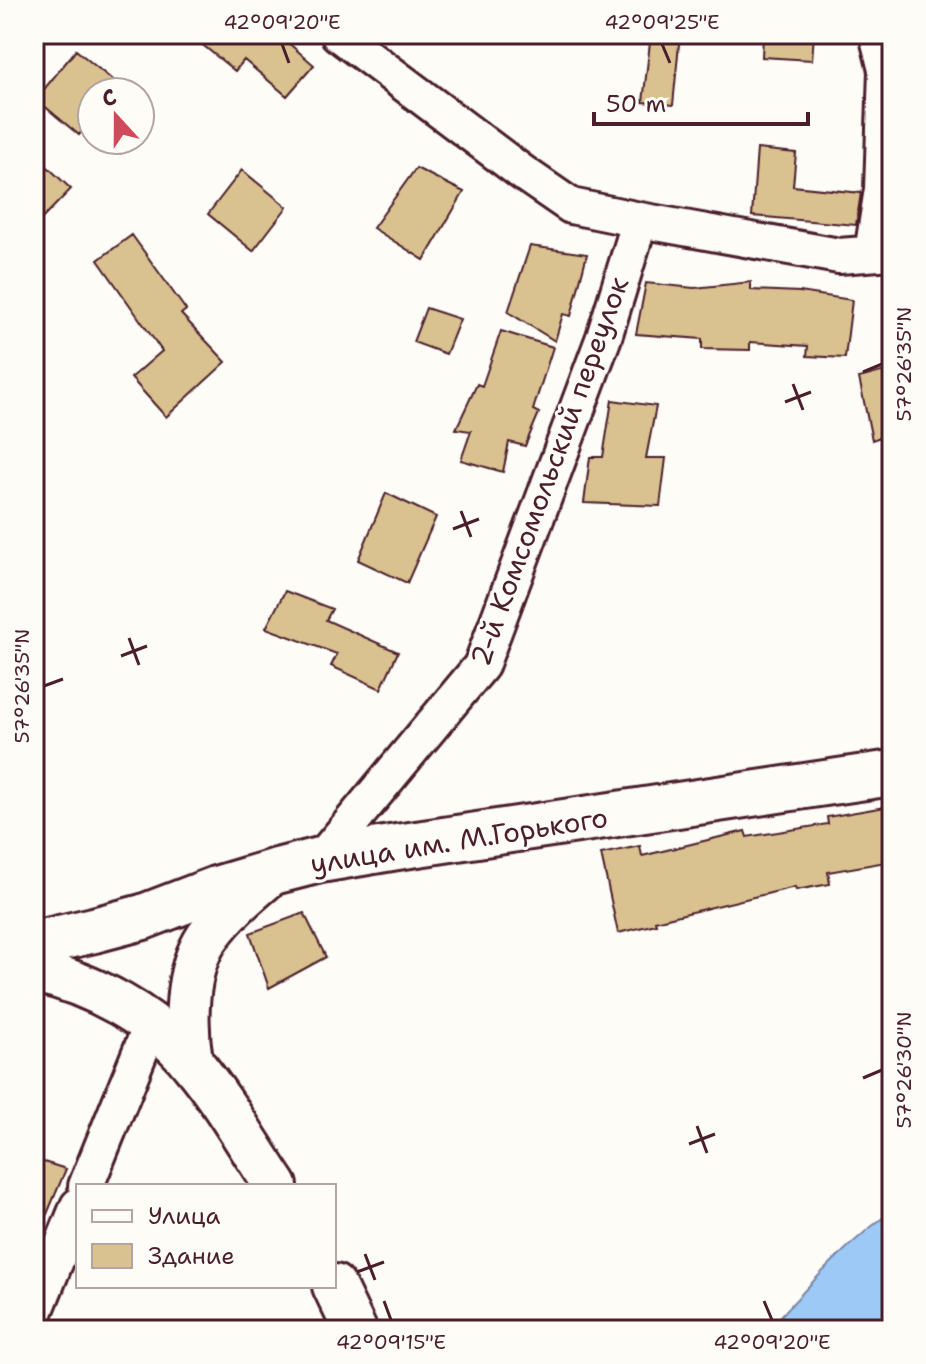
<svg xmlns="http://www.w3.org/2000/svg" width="926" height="1364" font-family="'Shantell Sans',sans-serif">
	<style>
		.water { fill: #9cc9f6; stroke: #7b85a5; stroke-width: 2 }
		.building { fill: #d9c190; stroke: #4a1f2b; stroke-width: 2 }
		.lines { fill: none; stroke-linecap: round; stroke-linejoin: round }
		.minor-casing { stroke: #4a1f2b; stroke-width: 40 }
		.tertiary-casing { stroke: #4a1f2b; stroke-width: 48 }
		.secondary-casing { stroke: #4a1f2b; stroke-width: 50 }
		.minor { stroke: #fdfcf7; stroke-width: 34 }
		.tertiary { stroke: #fdfcf7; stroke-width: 42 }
		.secondary { stroke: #fdfcf7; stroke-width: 44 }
		.ticks { fill: none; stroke: #4a1f2b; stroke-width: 3 }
		.labels { text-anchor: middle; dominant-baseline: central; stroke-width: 6; stroke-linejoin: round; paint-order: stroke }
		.street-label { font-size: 28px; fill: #4a1f2b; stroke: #fdfcf7 }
		.neatline { fill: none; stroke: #4a1f2b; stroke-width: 3 }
		.ticks-label { font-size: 20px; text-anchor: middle; fill: #4a1f2b }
	</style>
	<rect width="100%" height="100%" fill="#fdfcf7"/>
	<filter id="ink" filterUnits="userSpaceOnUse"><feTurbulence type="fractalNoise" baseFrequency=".0125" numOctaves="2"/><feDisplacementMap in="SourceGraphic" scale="16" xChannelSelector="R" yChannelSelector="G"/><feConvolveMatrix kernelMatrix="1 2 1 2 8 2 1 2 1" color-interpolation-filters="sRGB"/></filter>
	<g filter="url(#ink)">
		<path class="water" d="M892,1211V1330H768C807,1288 844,1245 892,1211Z"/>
		<path class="building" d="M189,34H278L314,65L287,96L244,60L235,71Z
			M651,34H680L673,105L643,102Z
			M763,34H814L812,60L762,57Z
			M76,50L127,92H92V120L79,135L36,99Z
			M757,149L796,153L793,186L861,193L856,225L752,216Z
			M34,154L71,189L34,227Z
			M416,168L464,192L424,260L373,228Z
			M242,170L287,207L253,251L208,214Z
			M132,235L186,310L181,314L226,362L166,417L131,378L162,351L98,260Z
			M530,246L587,254L571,316L563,314L555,341L508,312Z
			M751,282V290L800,292L852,300L845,358L807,356L808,346L750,342V350L702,349V339L636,334L646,283L694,288Z
			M426,308L460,319L446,354L413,342Z
			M501,331L553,347L533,410L539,413L525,446L509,442L503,472L461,460L471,431L456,429L477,384L482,386Z
			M892,369V433L872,440L859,378Z
			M612,400L656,406L646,458H666L660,506L584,503L590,457H603Z
			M386,493L436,517L407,583L358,560Z
			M285,591L332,609L326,620L398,652L381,689L331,666L337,654L266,628Z
			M885,807L892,843V861L828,872L830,884L796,890L795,887L655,921L656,924L618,933L601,854L640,846L642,856L745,831L747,837L828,824L827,817Z
			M304,913L326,957L269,988L250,933Z
			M34,1159L66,1169L34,1245Z"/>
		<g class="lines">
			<defs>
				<path id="minor" d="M338,34L523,173L571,206L640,220L839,256L892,252
					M872,253L882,189L886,70L877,34
					M320,860L481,666L604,337L640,220
					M86,1186L151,1025
					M34,1315L78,1206"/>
				<path id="tertiary" d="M34,971C91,983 155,1017 192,1063C224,1101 248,1145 276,1186
					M191,1061C185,1024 185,971 207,938C225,912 249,892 273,872
					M334,1286L355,1330"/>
				<path id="secondary" d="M34,944L94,930L143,917L216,889L273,872L320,860L397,847L892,773"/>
			</defs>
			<use href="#minor" class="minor-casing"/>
			<use href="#tertiary" class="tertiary-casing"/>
			<use href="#secondary" class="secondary-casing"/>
			<use href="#minor" class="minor"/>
			<use href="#tertiary" class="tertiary"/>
			<use href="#secondary" class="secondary"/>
		</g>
	</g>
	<path class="ticks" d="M282,44L289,63M662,44L670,63M863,372L882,364M793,384L803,410M785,402L811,392M461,511L471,537M453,529L479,519M129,638L139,665M121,656L147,646M44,686L63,679M863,1078L882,1070M697,1126L707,1153M689,1144L715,1134M365,1254L375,1280M357,1272L384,1262M384,1301L391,1320M764,1301L772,1320"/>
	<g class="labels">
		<g class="street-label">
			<text transform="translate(549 471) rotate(-70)">2-й Комсомольский переулок</text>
			<text transform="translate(459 840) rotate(-9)">улица им. М.Горького</text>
		</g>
	</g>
	<rect width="926" height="1364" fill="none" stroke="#fdfcf7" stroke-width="88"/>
	<rect x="76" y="1184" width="260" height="104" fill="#fdfcf7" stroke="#b5a4a5" stroke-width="2"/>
	<rect x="92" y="1210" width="40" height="12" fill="#fdfcf7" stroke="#b5a4a5" stroke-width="2"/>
	<text x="148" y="1224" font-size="24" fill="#4a1f2b">Улица</text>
	<rect x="92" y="1244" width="40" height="24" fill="#d9c190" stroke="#b5a4a5" stroke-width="2"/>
	<text x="148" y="1264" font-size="24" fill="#4a1f2b">Здание</text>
	<g transform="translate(116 116) rotate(339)"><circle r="38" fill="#fdfcf7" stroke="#b5a4a5" stroke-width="2"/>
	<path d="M0-6L14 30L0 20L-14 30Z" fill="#d1495b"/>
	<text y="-12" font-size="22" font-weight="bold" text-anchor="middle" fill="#4a1f2b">С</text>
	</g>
	<path d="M594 112v12h214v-12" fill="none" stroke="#4a1f2b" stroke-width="4"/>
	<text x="606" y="112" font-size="24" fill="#4a1f2b" stroke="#fdfcf7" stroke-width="6" paint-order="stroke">50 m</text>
	<rect x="44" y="44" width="838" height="1276" class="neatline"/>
	<g class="ticks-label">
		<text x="282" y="29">42°09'20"E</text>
		<text x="662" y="29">42°09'25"E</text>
		<text transform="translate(904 364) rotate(-90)" y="7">57°26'35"N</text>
		<text transform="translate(22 686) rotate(-90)" y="7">57°26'35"N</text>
		<text transform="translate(904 1070) rotate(-90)" y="7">57°26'30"N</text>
		<text x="391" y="1349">42°09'15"E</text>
		<text x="772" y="1349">42°09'20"E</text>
	</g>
</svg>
